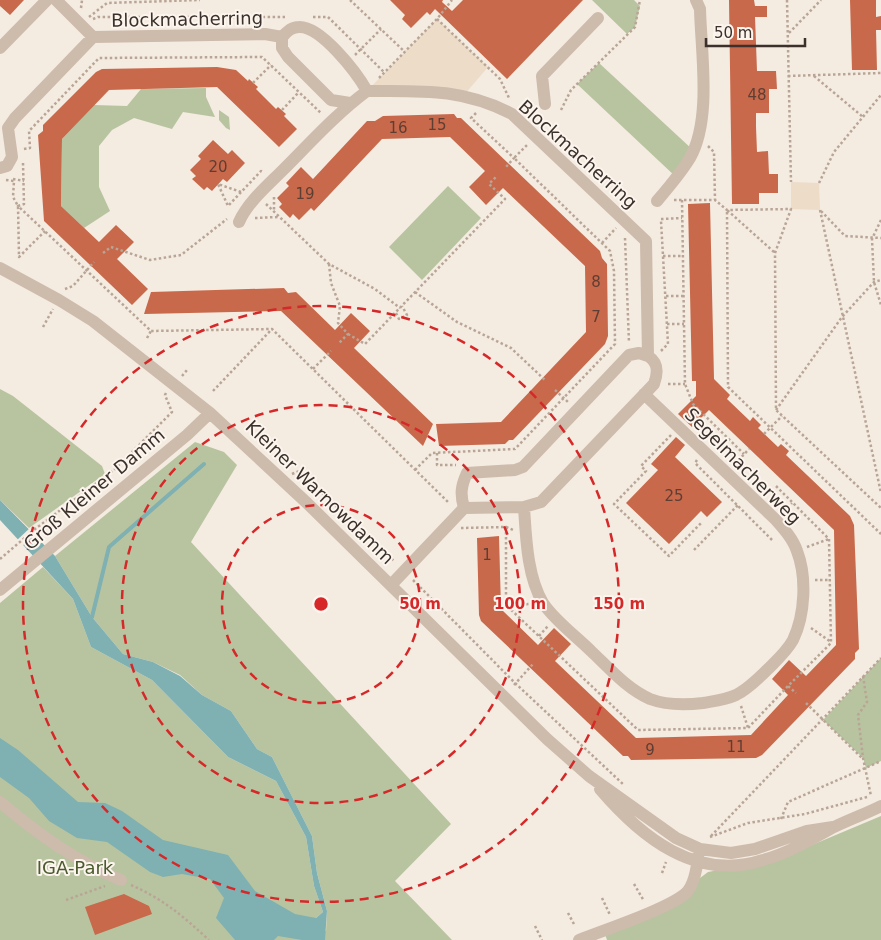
<svg xmlns="http://www.w3.org/2000/svg" width="881" height="940" font-family="'DejaVu Sans',sans-serif">
	<style>
		.green { fill: #b8c4a0 }
		.plaza { fill: #ecdcc8 }
		.water { fill: #7fb0b2 }
		.pier { fill: #f4ebe1 }
		.lines { fill: none; stroke-linecap: round; stroke-linejoin: round }
		.stream { stroke: #7fb0b2; stroke-width: 4 }
		.building { fill: #c8694b }
		.path { stroke: #b9a596; stroke-width: 2.5; stroke-dasharray: 2.5 2.5; stroke-linecap: butt }
		.minor { stroke: #cdbbac; stroke-width: 12 }
		.ring { fill: none; stroke: #d62828; stroke-width: 2.5; stroke-dasharray: 9 6 }
		.labels { text-anchor: middle; dominant-baseline: central; stroke-width: 4; stroke-linejoin: round; paint-order: stroke }
		.number-label { font-size: 15px; fill: #5e3e33 }
		.street-label { font-size: 18px; fill: #3b302b; stroke: #fbf5ee }
		.park-label { font-size: 18px; fill: #4a5a2e; stroke: #fbf5ee }
		.centre { fill: #d62828; stroke: #fbf5ee; stroke-width: 2.5 }
		.ring-label { font-size: 15px; text-anchor: middle; font-weight: bold; fill: #d62828; stroke: #fbf5ee; stroke-width: 4; stroke-linejoin: round; paint-order: stroke }
	</style>
	<rect width="100%" height="100%" fill="#f4ebe1"/>
	<path class="green" d="M592,0H634L640,6L635,27L627,34Z
		M599,63L693,150L676,177L577,84Z
		M206,88V97L215,117L183,112L172,129L134,118L112,130L99,146V187L110,211L84,228L61,206L62,139L94,105L127,106L141,89Z
		M219,110L229,117L230,130L226,128L219,120Z
		M448,186L481,218L422,280L389,247Z
		M0,389L13,396L102,466L105,474L29,528L0,500Z
		M195,442L224,452L237,465L191,542L451,824L395,881L452,940H0V603L43,567L73,599L91,647L152,680L228,757L276,781L306,837L314,886L323,912L316,918H310L326,931L327,911L317,873L312,836L272,757L257,749L231,711L202,695L180,675L153,662L123,654L92,617L55,556Z
		M881,658V761L866,768L863,758L823,720Z
		M881,816V940H607L605,934L687,899L700,878L708,872L781,858Z"/>
	<path class="plaza" d="M437,19L488,67L464,95L367,91Z
		M791,182L819,183L820,210L791,209Z"/>
	<path class="water" d="M0,500L55,556L92,617L123,654L153,662L180,676L202,695L231,711L257,749L272,757L312,836L317,873L327,911L325,940H302L278,936L274,940H235L216,918L224,898L210,879L182,874L163,877L150,872L107,842L77,838L49,821L29,798L0,777V738L18,750L78,802L105,803L122,811L163,840L228,855L255,891L295,914L316,918L323,912L314,886L306,837L276,781L228,757L152,680L91,647L73,599L0,520Z"/>
	<path class="pier" d="M31,527L37,533L21,547L16,541Z"/>
	<g class="lines">
		<path class="stream" d="M89,620L92,617L109,547L204,464"/>
	</g>
	<path class="building" d="M0,0H24L10,15L0,6Z
		M390,0H443L442,2L452,11L463,0H583L507,79L435,9L430,15L427,12L411,28L402,19L405,15Z
		M729,0H754L755,6H767V17H755L757,71H776L777,89H769V113H756V127L757,152L768,151L769,174H778V193H759V204H732Z
		M850,0H876V17L881,16V30H876L877,70H852Z
		M217,67L236,70L248,81L249,79L258,87L256,89L276,109L278,107L286,114L284,116L297,129L279,147L217,87L109,90L62,139L61,206L99,242L116,225L134,242L117,259L148,289L132,305L44,221L38,135L43,131V125L96,72L102,69Z
		M454,114L457,118H461L600,251L602,258L607,264L608,336L605,344L513,440H509L505,444L439,446L436,424L501,422L586,332L585,266L503,188L486,205L469,187L485,171L450,137L382,139L314,211L311,208L299,220L293,214L290,218L279,207L282,204L277,198L289,186L286,183L301,167L313,179L367,121H375L383,116Z
		M213,140L228,154L232,150L245,163L227,182L223,179L212,191L207,187L204,190L192,179L196,176L190,170L201,159L198,156Z
		M710,203L714,379L730,395L727,399L750,421L753,417L761,425L758,428L778,447L781,444L789,451L786,455L850,516L854,525L859,649L855,653V659L762,755L756,758L631,760L628,756H623L481,621L479,615L477,538L499,536L501,609L538,645L554,628L571,644L555,661L636,738L751,735L788,695L772,679L789,660L806,676L836,645L834,530L709,410L692,427L678,414L696,396V381H692L688,204Z
		M284,288L288,293L296,292L335,330L351,313L370,331L354,348L433,424L423,446L281,311L144,314L151,292Z
		M676,437L685,445L675,457L722,502L707,517L701,511L669,544L626,503L658,470L651,464Z
		M124,894L149,906L152,914L95,935L85,907Z"/>
	<g class="lines">
		<path class="path" d="M350,0L405,52
			M787,0L791,182
			M81,8L82,0
			M89,17L107,3L200,0
			M313,17H328L385,73
			M93,19L98,17H285
			M437,19L500,79L509,98
			M789,33L821,0
			M355,55L381,29
			M788,76L881,73
			M814,76L863,117
			M379,78L437,19L452,0
			M253,83L271,65
			M282,110L299,92
			M561,110L571,90L635,27L640,0
			M476,113L471,118L514,158L506,167
			M708,146L714,152L715,200
			M24,149L30,148L29,131L99,58L262,57L322,114
			M23,163L24,204L18,206L151,331L272,329L449,503
			M13,179L24,181
			M6,180L14,181L13,197L18,206L19,257L45,231
			M819,183L834,152L881,95
			M241,192L218,184L228,206L261,171L263,173
			M274,197V212
			M674,200H715L727,210L791,209L775,253L776,410L881,508
			M682,200L685,384L693,404L744,454
			M266,204L329,264L375,289L400,308
			M820,210L881,493
			M821,211L845,236L881,238
			M255,218L278,217
			M661,219L682,218
			M881,220L872,239L874,282L881,305
			M625,238L629,343
			M602,243L616,228
			M774,252L727,210L728,387L881,534
			M103,253L111,247L150,260L181,255L227,219
			M663,256H683
			M329,264L331,283L340,306L338,323L348,334L339,343
			M65,289L73,286L94,262
			M415,292L457,322L511,348L546,381
			M666,296H684
			M396,313L399,319L407,315L402,306
			M667,324H684
			M43,327L53,309
			M348,334L365,344L505,199L489,184L497,176
			M147,338L151,331
			M661,351L668,344L661,221
			M313,369L331,351
			M182,376L187,370
			M668,384H685
			M555,390L569,403
			M213,391L272,329
			M776,410L842,317L874,282L881,280
			M764,434L782,416
			M671,435L641,466L646,471L614,504L669,556L702,522
			M437,453V465H456
			M697,460L695,463L772,540
			M735,464L749,449
			M415,470L432,453L515,449L615,344L614,271L610,251L514,158L527,145
			M292,474L299,471L395,562
			M776,486L829,539L831,643L788,686L796,693
			M784,511L792,503
			M506,527V605L638,730L748,728L788,686
			M461,528L506,527L513,530
			M807,547L829,539
			M694,550L738,505
			M0,559L35,529L114,470L172,412L165,395L166,393
			M413,580L515,683L624,785
			M815,580H830
			M506,605L530,604
			M811,628L831,642
			M539,636L548,626
			M863,676L867,702L858,715L863,758L871,796
			M514,685L533,664
			M806,703L862,758
			M741,706L748,728
			M781,819L788,802L881,761
			M711,836L881,658
			M710,837L748,823L805,814L867,797
			M662,873L666,862
			M634,884L644,901
			M131,885C163,899 183,916 209,940
			M602,898L610,915
			M66,900L105,886
			M568,913L575,926
			M535,926L542,940"/>
		<path class="minor" d="M56,0L93,37L265,34L282,37
			M0,48L47,0
			M350,103L331,100L288,57L282,48V37C287,32 291,27 299,27C321,26 357,73 367,91
			M545,104L542,76L598,18
			M0,168L7,166L12,157L8,128L15,118L93,37
			M657,201C669,187 681,173 690,158C712,119 701,52 700,9L696,0
			M239,222C248,202 267,186 283,170C310,143 336,114 367,91C421,91 462,88 512,114L646,241L648,356C659,363 658,373 654,384L541,502L524,507L464,508L391,585
			M0,268L59,300L93,321L210,413L307,503L547,739L589,776L676,838L700,849L731,853L755,849L807,831L833,827
			M524,507C526,537 527,576 543,603C555,621 576,636 591,651C609,668 627,689 650,699C666,705 686,705 703,703C714,701 725,700 736,695C748,689 759,678 768,669C777,660 787,651 793,640C805,615 807,577 797,551C793,539 784,529 776,520L644,394
			M464,508C460,494 461,486 467,473L515,470L523,467L629,355L639,353L648,356
			M0,590L187,435L210,413
			M600,789C641,837 696,882 763,860C788,853 810,840 832,828C848,820 865,814 881,806
			M0,802C38,834 75,861 121,880
			M579,940C604,930 668,909 686,893C694,885 697,867 698,856"/>
	</g>
	<g class="ring">
		<circle cx="321" cy="604" r="99"/>
		<circle cx="321" cy="604" r="199"/>
		<circle cx="321" cy="604" r="298"/>
	</g>
	<g class="labels">
		<g class="number-label">
			<text x="757" y="95">48</text>
			<text x="437" y="125">15</text>
			<text x="398" y="128">16</text>
			<text x="218" y="167">20</text>
			<text x="305" y="194">19</text>
			<text x="596" y="282">8</text>
			<text x="596" y="317">7</text>
			<text x="674" y="496">25</text>
			<text x="487" y="555">1</text>
			<text x="736" y="747">11</text>
			<text x="650" y="750">9</text>
		</g>
		<g class="street-label">
			<text transform="translate(187 19) rotate(-1)">Blockmacherring</text>
			<text transform="translate(578 154) rotate(42)">Blockmacherring</text>
			<text transform="translate(743 466) rotate(45)">Segelmacherweg</text>
			<text transform="translate(94 489) rotate(-40)">Groß Kleiner Damm</text>
			<text transform="translate(320 492) rotate(44)">Kleiner Warnowdamm</text>
		</g>
		<g class="park-label">
			<text x="75" y="867">IGA-Park</text>
		</g>
	</g>
	<circle cx="321" cy="604" r="8" class="centre"/>
	<g class="ring-label">
		<text x="420" y="609">50 m</text>
		<text x="520" y="609">100 m</text>
		<text x="619" y="609">150 m</text>
	</g>
	<path d="M706 38v8h99v-8" fill="none" stroke="#3b302b" stroke-width="2.5"/>
	<text x="714" y="38" font-size="15" fill="#3b302b" stroke="#fbf5ee" stroke-width="4" paint-order="stroke">50 m</text>
</svg>
